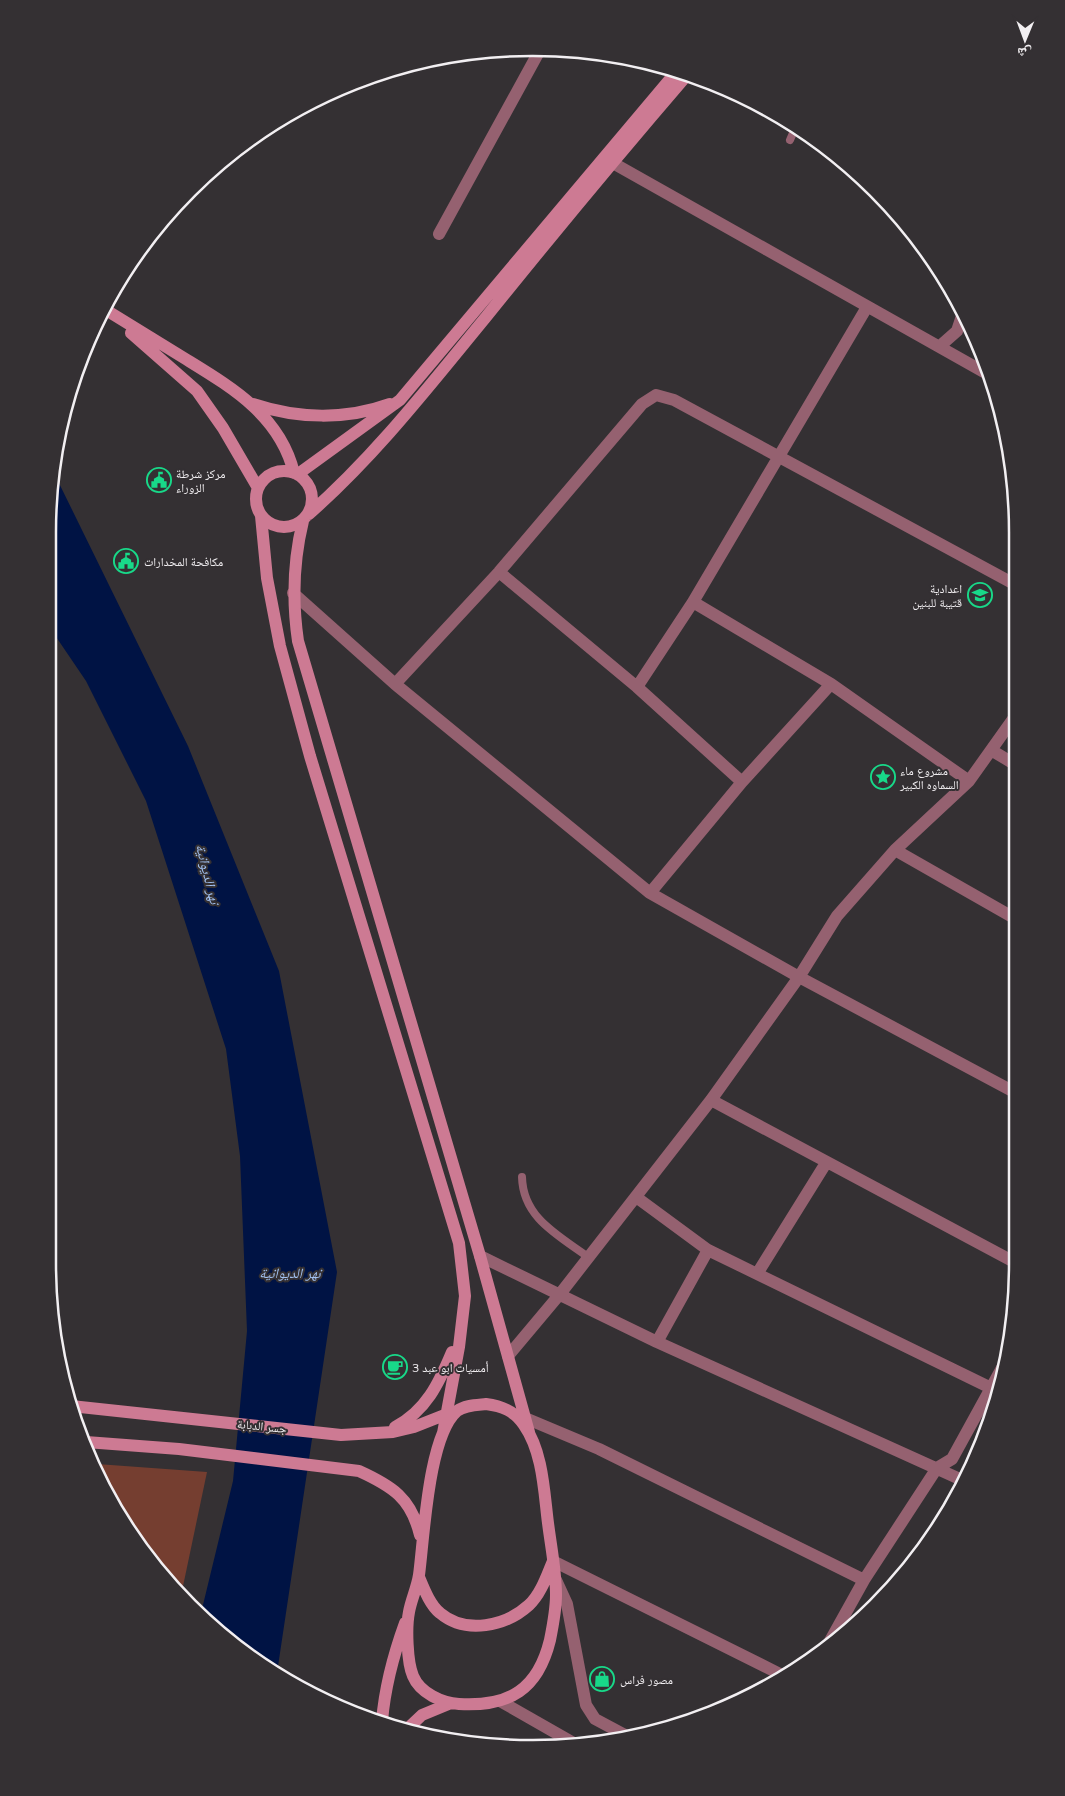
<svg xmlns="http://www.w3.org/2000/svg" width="1065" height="1796" font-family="Mulish,'Noto Naskh Arabic',sans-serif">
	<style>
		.green { fill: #753e30 }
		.water { fill: #001344 }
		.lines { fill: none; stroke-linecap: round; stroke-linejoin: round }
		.service { stroke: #956170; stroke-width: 8 }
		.minor { stroke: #956170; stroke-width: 12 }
		.tertiary { stroke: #956170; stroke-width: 12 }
		.secondary { stroke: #cd7a93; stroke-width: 12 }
		.labels { text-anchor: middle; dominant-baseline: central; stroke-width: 4; stroke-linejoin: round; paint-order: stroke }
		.poi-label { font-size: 12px; fill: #f2eff2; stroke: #343033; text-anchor: start }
		.street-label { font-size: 12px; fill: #f2eff2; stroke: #343033 }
		.water-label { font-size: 14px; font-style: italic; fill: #a3c2f2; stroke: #343033 }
		.rim { fill: none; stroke: #f2eff2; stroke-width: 2.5 }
	</style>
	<rect width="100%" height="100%" fill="#343033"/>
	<path class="green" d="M97,1464L207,1472L182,1591L148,1559Z"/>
	<path class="water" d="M54,473L188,746L279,971L337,1272L277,1673L263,1667L202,1609L233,1481L247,1331L240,1156L226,1049L146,801L86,681L48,625L49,501Z"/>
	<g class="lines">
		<path class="service" d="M790,140L796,126
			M522,1177C523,1218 558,1235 588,1257"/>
		<path class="minor" d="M604,158L991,376
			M439,234L541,48
			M940,346L957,331L963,313
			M499,572L637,687L742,782
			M293,593L395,684L650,893L799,977L1016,1093
			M693,602L831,684L969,781
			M395,684L499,572L642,404L656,395L674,400L1016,585
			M637,687L693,602L867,307
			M991,750L1016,765
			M895,850L1016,919
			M650,893L742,782L831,684
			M711,1100L1016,1263
			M636,1197L708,1250L991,1388
			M480,1256L657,1342L962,1480
			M757,1274L826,1163
			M657,1342L708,1250
			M508,1356L560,1294L711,1100L799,977L837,916L895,850L969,781L1016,715
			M518,1415L599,1449L864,1580
			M553,1561L780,1674
			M825,1650L864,1580L937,1468L952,1459L1002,1368"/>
		<path class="tertiary" d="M556,1580L567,1604L586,1705L595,1719L625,1735
			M500,1701L577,1745"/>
		<path class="secondary" d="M106,310C132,326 158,342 184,358C231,387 280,415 294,473
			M131,333L197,391L223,428L258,488
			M253,404C298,419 346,420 390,404
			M256 499a28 28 0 1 1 56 0a28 28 0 1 1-56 0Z
			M298,474L400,400L676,72
			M309,514C376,455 430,385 486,317C552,235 619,154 687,75
			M261,516L267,578L280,646L310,756L459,1243L465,1296L459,1347L443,1433
			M303,521C293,562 292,600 298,641L480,1256L529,1432
			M486,1404C502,1406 515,1411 524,1425C543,1452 544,1492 548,1523C551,1547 556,1571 556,1595C556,1610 553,1625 550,1640C538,1689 510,1707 459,1704C442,1703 420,1693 413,1676C407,1662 406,1627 409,1612C411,1600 417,1588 419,1575C424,1538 428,1436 457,1411C465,1405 476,1405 486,1404Z
			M71,1406L341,1435L393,1432L414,1427L452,1412
			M395,1427C426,1411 439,1383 452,1352
			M86,1442L179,1449L359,1471C392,1486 411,1498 420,1535
			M419,1577C424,1589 430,1605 440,1613C466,1635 506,1626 529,1605C541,1594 547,1575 553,1561
			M382,1721C385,1686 393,1656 405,1623
			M405,1731L422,1715L451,1703"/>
	</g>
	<defs>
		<symbol id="civic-ring" viewBox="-11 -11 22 22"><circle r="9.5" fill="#343033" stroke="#18d989" stroke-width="1.5"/><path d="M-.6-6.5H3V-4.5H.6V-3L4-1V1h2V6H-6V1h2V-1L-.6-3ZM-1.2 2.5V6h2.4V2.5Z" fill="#18d989"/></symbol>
		<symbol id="school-ring" viewBox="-11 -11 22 22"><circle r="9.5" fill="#343033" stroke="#18d989" stroke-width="1.5"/><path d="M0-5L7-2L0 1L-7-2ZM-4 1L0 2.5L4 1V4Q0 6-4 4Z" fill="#18d989"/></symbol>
		<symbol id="sight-ring" viewBox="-11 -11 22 22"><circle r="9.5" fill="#343033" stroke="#18d989" stroke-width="1.5"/><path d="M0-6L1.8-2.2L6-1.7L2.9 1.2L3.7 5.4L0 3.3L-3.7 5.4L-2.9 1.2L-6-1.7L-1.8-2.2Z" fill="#18d989"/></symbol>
		<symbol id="cafe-ring" viewBox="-11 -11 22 22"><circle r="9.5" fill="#343033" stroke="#18d989" stroke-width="1.5"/><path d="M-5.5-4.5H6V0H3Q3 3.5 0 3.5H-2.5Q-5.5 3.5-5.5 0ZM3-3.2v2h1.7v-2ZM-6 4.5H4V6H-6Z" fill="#18d989"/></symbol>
		<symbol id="shop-ring" viewBox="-11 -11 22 22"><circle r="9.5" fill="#343033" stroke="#18d989" stroke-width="1.5"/><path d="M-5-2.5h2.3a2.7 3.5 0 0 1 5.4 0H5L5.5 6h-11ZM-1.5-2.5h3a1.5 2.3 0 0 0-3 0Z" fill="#18d989"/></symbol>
	</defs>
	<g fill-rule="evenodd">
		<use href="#civic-ring" x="145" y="466" width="28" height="28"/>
		<use href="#civic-ring" x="112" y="547" width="28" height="28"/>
		<use href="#school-ring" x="966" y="581" width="28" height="28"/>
		<use href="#sight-ring" x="869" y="763" width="28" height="28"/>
		<use href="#cafe-ring" x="381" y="1353" width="28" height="28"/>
		<use href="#shop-ring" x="588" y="1665" width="28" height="28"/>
	</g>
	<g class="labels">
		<g class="poi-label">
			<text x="176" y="473">مركز شرطة<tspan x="176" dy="14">الزوراء</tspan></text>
			<text x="144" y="561">مكافحة المخدارات</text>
			<text x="962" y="588" text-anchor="end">اعدادية<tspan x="962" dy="14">قتيبة للبنين</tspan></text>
			<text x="900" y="770">مشروع ماء<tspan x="900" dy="14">السماوه الكبير</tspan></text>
			<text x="412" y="1367">أمسيات ابو عبد 3</text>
			<text x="620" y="1679">مصور فراس</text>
		</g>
		<g class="street-label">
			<text transform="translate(262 1426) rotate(6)">جسر الدبابة</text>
		</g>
		<g class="water-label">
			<text transform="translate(208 874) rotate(76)">نهر الديوانية</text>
			<text x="290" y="1273">نهر الديوانية</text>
		</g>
	</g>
	<path d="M0 0H1065V1796H0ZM532 56H533A476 476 0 0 1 1009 532V1264A476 476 0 0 1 533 1740H532A476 476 0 0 1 56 1264V532A476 476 0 0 1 532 56Z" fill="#343033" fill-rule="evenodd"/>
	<path class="rim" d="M532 56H533A476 476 0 0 1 1009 532V1264A476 476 0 0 1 533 1740H532A476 476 0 0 1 56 1264V532A476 476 0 0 1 532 56Z"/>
	<g transform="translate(1025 40) rotate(181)" stroke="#343033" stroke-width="4" paint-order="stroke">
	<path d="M0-4L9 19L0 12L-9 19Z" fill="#f2eff2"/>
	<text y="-8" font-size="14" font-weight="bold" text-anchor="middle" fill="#f2eff2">ش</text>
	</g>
</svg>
